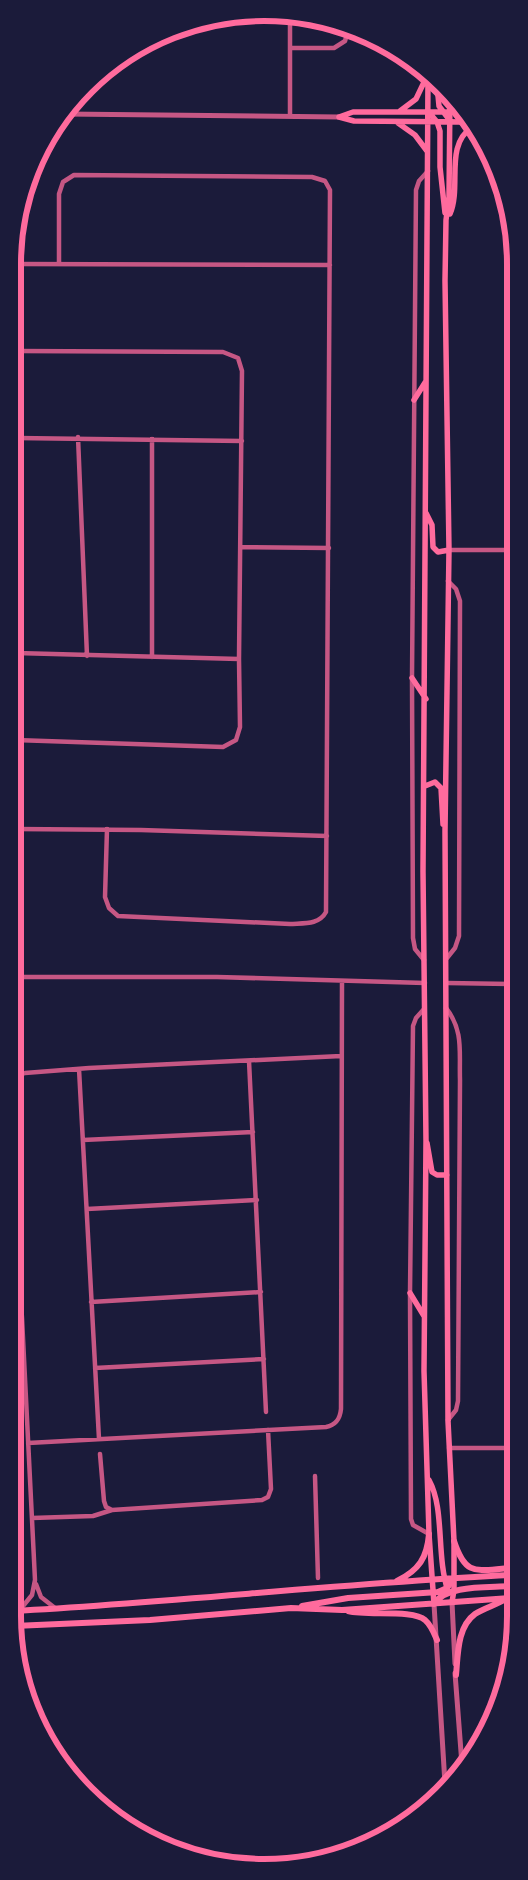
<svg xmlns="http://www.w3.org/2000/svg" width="528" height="1880" font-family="'PT Sans',sans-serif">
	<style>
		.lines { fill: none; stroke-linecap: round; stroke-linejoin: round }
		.minor { stroke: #c65784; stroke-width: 4.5 }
		.tertiary { stroke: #c65784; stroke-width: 5 }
		.secondary { stroke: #ff6b9d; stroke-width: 5.5 }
		.primary { stroke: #ff6b9d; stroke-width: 6 }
		.rim { fill: none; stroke: #ff6b9d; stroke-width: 6 }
	</style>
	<rect width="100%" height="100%" fill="#1b1b3a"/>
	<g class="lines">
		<path class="minor" d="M290,48H334L345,41L348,31
			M76,114V103
			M290,116V17
			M17,264L330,265
			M59,264V194L63,182L74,175L312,177L325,181L330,190L326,912C319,925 304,923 290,924L118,916L109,908L105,897L107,829
			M78,437L87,656
			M17,438L242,441
			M240,547L329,548
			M449,550H513
			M16,653L239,659
			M152,657V439
			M15,740L223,747L236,740L240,727L239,659L242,371L238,358L223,352L17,351
			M15,829L141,830L327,836
			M447,958L455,948L459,936L460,601L456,589L448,581
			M424,960L415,949L413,938L412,678L416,190L419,181L428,171
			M15,977H217L425,983
			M447,983L512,984
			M446,1008C464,1031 459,1052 460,1080L458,1401L456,1410L448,1420
			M424,1009L416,1018L413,1026L410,1293L411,1519L413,1525L429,1534
			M249,1061L266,1412
			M79,1069L99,1439
			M14,1077L25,1073L89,1068L341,1056
			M83,1140L253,1132
			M14,1199L22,1318L35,1580L32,1595L19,1611
			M87,1209L257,1200
			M91,1302L261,1292
			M95,1368L264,1359
			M28,1443L326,1427C336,1425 340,1419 341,1409L342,982
			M449,1448H511
			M100,1454L104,1501L106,1507L112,1510L262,1500L268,1497L271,1489L268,1430
			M315,1476L318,1578
			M32,1518L93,1516L112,1510
			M36,1584L41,1597L55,1608"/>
		<path class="tertiary" d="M65,114L339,117
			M452,1602L455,1664
			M434,1604L445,1784
			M455,1673L462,1765"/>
		<path class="secondary" d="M428,78L423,872L426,1141L424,1371L429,1534L434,1604
			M437,85L439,106L451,122
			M450,96L449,197L446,220L445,281L449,550L445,831L448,1421L454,1541V1590L452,1602
			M400,111L416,99L426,78
			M428,111L437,122L440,131V167L445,213
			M339,117L354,121L469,122
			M339,117L353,112H463
			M398,123L415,135L427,151
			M450,214C462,186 444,146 472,127
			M414,400L426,381
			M426,513L432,525L433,547L438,552L449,550
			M412,678L426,699
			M425,786L435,782L441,788L443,824
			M427,1143L432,1172L437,1175H447
			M410,1293L424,1316
			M429,1480C445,1509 436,1556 448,1591"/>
		<path class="primary" d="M454,1541C466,1578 477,1570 511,1568
			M397,1581C419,1570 427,1558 429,1534
			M434,1604C446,1584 490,1588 511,1586
			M302,1606L348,1598L438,1592L447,1588L454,1578
			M13,1611C179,1602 344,1583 511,1575
			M348,1611C367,1616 413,1609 425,1620C431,1625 434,1633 437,1640
			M14,1626L150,1620L291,1608L342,1610L511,1598
			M456,1675C458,1655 457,1627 475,1614C484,1608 496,1605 506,1599"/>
	</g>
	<path d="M0 0H528V1880H0ZM264 21H264A243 243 0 0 1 507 264V1616A243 243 0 0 1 264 1859H264A243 243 0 0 1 21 1616V264A243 243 0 0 1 264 21Z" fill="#1b1b3a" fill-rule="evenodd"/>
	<path class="rim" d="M264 21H264A243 243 0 0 1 507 264V1616A243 243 0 0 1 264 1859H264A243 243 0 0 1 21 1616V264A243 243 0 0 1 264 21Z"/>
</svg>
